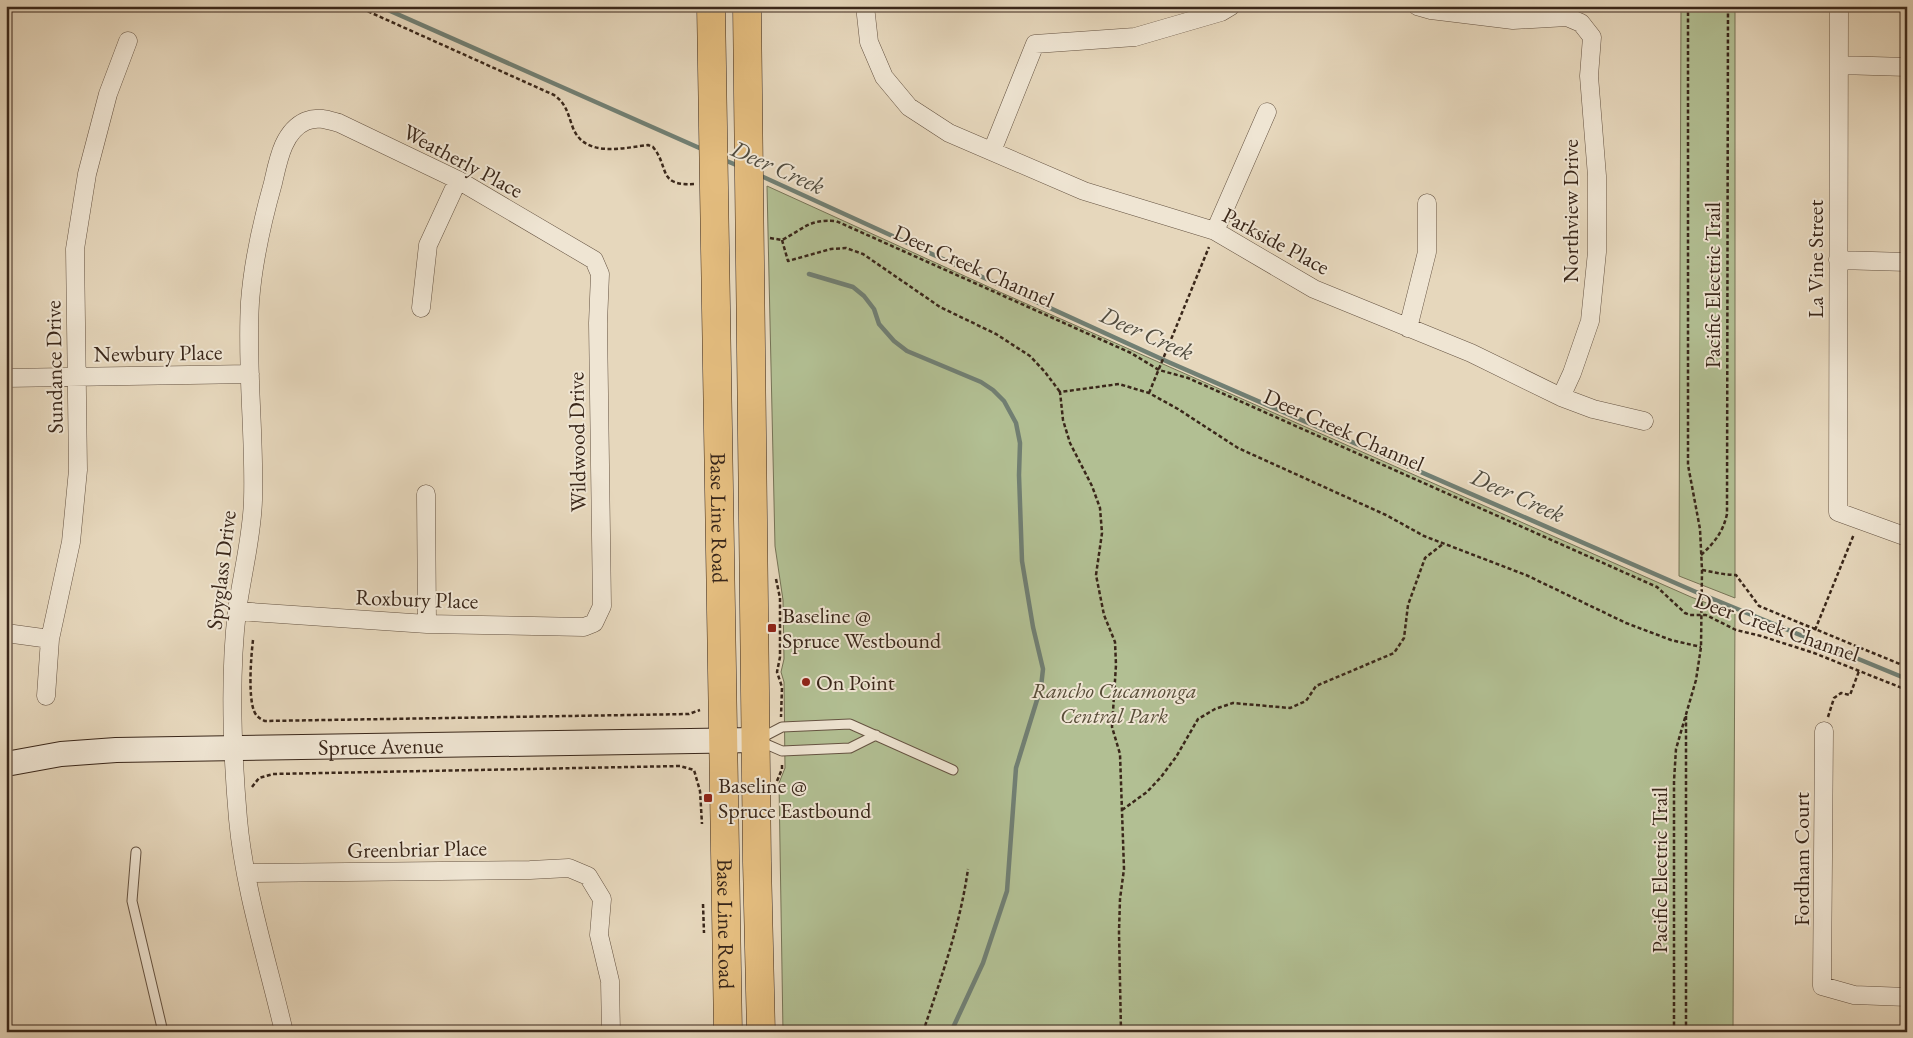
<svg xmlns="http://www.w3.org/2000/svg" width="1913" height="1038" font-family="'EB Garamond',serif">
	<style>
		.green { fill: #b2bf93; stroke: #767356 }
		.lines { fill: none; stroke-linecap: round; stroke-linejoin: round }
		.stream { stroke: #717f73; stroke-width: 4.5 }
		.lane-casing { stroke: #655342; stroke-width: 11 }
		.street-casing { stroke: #655342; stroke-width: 19 }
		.secondary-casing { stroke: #3a271a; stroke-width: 26 }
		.primary-casing { stroke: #3a271a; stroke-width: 29 }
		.path { stroke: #3a271a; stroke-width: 2.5; stroke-dasharray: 4 2.5; stroke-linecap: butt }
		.lane { stroke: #efe5d3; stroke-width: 9 }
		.street { stroke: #efe5d3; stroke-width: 18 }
		.secondary { stroke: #efe5d3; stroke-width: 24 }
		.primary { stroke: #e3bc7e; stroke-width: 28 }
		.poi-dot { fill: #8f2418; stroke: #efe5d3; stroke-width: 2 }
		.labels { text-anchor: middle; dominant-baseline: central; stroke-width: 4; stroke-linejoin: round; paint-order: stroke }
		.street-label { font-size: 22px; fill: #3a271a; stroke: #efe5d3 }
		.poi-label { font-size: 22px; fill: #3a271a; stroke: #efe5d3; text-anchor: start }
		.park-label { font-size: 22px; font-style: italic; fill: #584d38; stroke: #efe5d3 }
		.water-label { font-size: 24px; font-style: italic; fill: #514c3f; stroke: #efe5d3 }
	</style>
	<rect width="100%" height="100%" fill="#e6d7bc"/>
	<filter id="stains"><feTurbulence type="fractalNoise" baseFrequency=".004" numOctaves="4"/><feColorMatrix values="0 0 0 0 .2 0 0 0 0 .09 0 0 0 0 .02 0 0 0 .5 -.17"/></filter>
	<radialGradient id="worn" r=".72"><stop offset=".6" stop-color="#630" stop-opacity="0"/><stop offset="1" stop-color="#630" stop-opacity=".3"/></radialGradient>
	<path class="green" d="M1681,6H1735V598L1679,576Z
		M767,186L1002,293L1691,597L1735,614L1733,1032H783L779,783L785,768L784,682L781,672L784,659L783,600L775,546Z"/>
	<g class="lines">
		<path class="stream" d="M379,6L704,150
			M722,159L741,167
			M759,175L1166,361L1696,592L1907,679
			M809,274L853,287L864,296L874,309L879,324L894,341L907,351L981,382L993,390L1004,401L1016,423L1020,443L1019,475L1022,561L1033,627L1043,669L1041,687L1016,768L1007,891L983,963L951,1032"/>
		<defs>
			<path id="lane" d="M759,739L782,727L850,724L953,770
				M759,741L782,751L850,748L876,735
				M136,852L132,901L163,1032"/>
			<path id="street" d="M865,6L869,42L884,77L909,107L949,133L1084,191L1215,231L1314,289L1471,353L1561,397L1593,409L1644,421
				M1417,6L1431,10L1513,20L1567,17L1581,23L1592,37L1589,76L1597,176V252L1590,321L1572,373L1561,397
				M1839,6L1838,512L1907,537
				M1839,65L1907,67
				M992,151L1035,44L1135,37L1221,12L1231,6
				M1215,231L1267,112
				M1838,260L1907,262
				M421,308L428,245L458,180
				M1408,328L1427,252V203
				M6,378L250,374
				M426,494L427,624
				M237,611L427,624L584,627L594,623L602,606L598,323L600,274L594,260L458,180L339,123C328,120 318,116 306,121C283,131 278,161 273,183C262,222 253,261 250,302C246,368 255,434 253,500C252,537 242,574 237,611C229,679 232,750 238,819C244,888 268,963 284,1032
				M6,633L50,639
				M46,696L50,639L71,542L78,470L75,249L87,174L108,94L128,41
				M1824,731L1822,986L1854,995L1907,997
				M246,873L530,870L569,868L588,876L602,899L599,935L610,981L611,1032"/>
			<g id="secondary">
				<path id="s1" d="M6,764L61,754L116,750L756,740"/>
			</g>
			<g id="primary">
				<path id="s2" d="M711,6L728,1032"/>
				<path d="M747,6L757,862L761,1032"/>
			</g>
		</defs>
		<use href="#lane" class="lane-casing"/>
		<use href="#street" class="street-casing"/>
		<use href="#secondary" class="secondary-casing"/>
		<use href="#primary" class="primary-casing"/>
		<path class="path" d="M356,6L554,95C567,104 568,115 573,128C585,158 623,148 648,145L653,147C670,168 657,186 694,184
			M770,238L782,240C804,229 808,219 836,221L1131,353L1159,370L1188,378L1657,587L1685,613L1690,615H1706L1736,630L1761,636L1814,653L1907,690
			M782,240L788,261L831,249L846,248L863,254L940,307L996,334L1030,356L1045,372L1060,392
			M1149,393L1209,247
			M1701,555C1715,542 1723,532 1727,514L1728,6
			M1702,570C1714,572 1724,575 1736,575L1759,606L1907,667
			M776,579L780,598V657L777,672L782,687L781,717
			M1815,630L1854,534
			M253,640C251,657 248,695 254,711C256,716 260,719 265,721L689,714L700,710
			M1828,717L1834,698L1841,693L1850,695L1859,671
			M777,781L782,769V763
			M252,787L259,778L273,774L680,766L694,770L700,791L702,824
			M1122,810L1147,792L1161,777L1176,757L1198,719L1215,709L1233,703L1290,708L1306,701L1316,686L1394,653L1404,638L1408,605L1425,558L1443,544
			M703,904L704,933
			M923,1032C941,978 960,926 968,869
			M1121,1032L1119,932L1120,899L1124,869L1120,754L1112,727L1116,665L1115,642L1104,615L1096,575L1102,533L1100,508L1092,486L1070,443L1063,420L1060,392L1119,384L1149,393L1178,409L1238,448L1386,515L1424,536L1526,575L1626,623L1671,640L1701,647
			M1674,1032V781L1676,749L1696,680L1701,647L1702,570L1700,529L1688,465V6
			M1686,1032V715"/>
		<use href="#lane" class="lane"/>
		<use href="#street" class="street"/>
		<use href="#secondary" class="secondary"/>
		<use href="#primary" class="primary"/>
	</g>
	<g class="poi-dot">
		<rect x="767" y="623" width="10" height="10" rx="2.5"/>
		<circle cx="806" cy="682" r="5"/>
		<rect x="703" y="793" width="10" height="10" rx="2.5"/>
	</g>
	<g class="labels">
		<g class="street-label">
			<text transform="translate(463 161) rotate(28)">Weatherly Place</text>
			<text transform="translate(1570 211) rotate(-90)">Northview Drive</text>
			<text transform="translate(1276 241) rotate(28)">Parkside Place</text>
			<text transform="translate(1815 259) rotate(-90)">La Vine Street</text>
			<text transform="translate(974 266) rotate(24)">Deer Creek Channel</text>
			<text transform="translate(1712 285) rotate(-90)">Pacific Electric Trail</text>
			<text transform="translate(158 353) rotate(-1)">Newbury Place</text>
			<text transform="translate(54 367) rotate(-91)">Sundance Drive</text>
			<text transform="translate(1344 430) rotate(24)">Deer Creek Channel</text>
			<text transform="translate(577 442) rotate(-91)">Wildwood Drive</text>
			<text stroke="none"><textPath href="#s2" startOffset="512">Base Line Road</textPath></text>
			<text transform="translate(221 570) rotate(-83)">Spyglass Drive</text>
			<text transform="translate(417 599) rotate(2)">Roxbury Place</text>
			<text transform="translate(1777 627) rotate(19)">Deer Creek Channel</text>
			<text stroke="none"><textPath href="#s1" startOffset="376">Spruce Avenue</textPath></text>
			<text transform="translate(417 849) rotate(-1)">Greenbriar Place</text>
			<text transform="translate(1801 859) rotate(-90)">Fordham Court</text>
			<text transform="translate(1659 870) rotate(-90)">Pacific Electric Trail</text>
			<text stroke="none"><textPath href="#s2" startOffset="918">Base Line Road</textPath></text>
		</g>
		<g class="poi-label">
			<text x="782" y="615">Baseline @<tspan x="782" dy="25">Spruce Westbound</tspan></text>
			<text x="816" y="682">On Point</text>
			<text x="718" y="785">Baseline @<tspan x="718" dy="25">Spruce Eastbound</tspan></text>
		</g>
		<g class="park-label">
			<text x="1114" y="690">Rancho Cucamonga<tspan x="1114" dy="25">Central Park</tspan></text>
		</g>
		<g class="water-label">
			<text transform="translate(778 167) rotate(24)">Deer Creek</text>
			<text transform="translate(1147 333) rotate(24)">Deer Creek</text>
			<text transform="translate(1518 495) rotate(24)">Deer Creek</text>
		</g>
	</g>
	<rect width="1913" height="1038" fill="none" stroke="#e6d7bc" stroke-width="25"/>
	<rect x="8" y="8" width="1898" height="1023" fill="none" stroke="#3a271a" stroke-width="2.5"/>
	<rect x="12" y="12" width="1888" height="1013" fill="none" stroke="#3a271a"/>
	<rect width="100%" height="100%" filter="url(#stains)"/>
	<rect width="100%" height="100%" fill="url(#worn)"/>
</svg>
